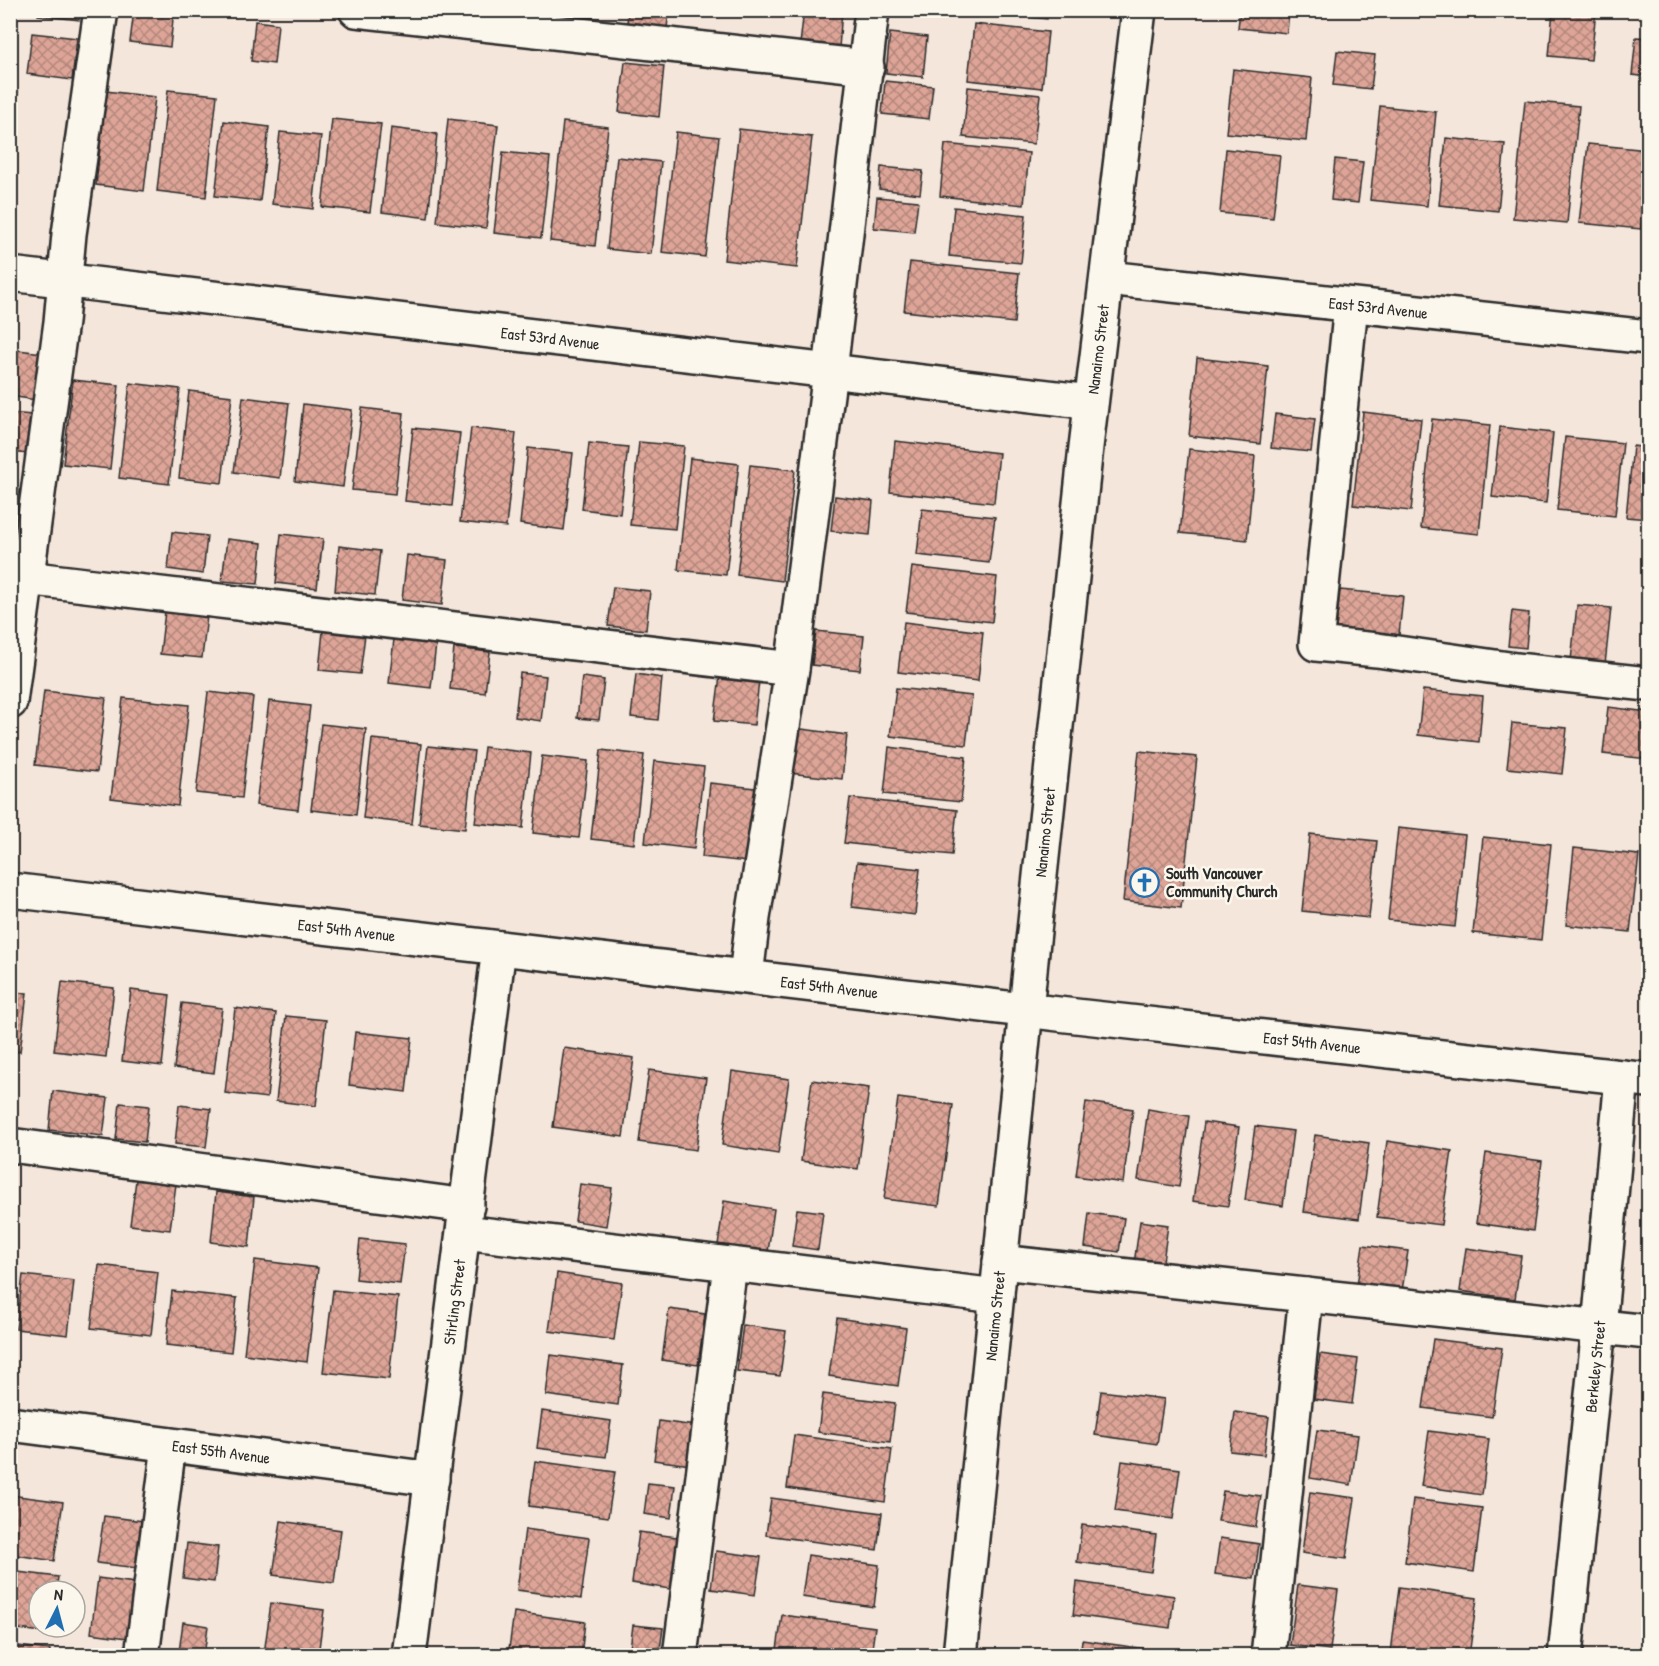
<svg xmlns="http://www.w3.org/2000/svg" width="1659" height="1666" font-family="'Patrick Hand',sans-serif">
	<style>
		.building { fill: url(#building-cross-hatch); stroke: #2b2b2b; stroke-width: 1.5 }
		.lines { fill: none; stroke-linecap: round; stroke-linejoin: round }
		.minor-casing { stroke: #2b2b2b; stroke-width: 38 }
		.minor { stroke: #fbf7ec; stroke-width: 33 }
		.labels { text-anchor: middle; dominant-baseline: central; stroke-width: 5; stroke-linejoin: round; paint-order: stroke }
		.street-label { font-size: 16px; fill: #2b2b2b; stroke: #fbf7ec }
		.poi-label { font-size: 16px; font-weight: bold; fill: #2b2b2b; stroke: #fbf7ec; text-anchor: start }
	</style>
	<defs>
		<pattern id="building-cross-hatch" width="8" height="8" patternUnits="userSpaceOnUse" patternTransform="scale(1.5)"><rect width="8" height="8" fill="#dda497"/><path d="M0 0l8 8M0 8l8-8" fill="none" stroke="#b3867b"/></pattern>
	</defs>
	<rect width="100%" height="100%" fill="#f5e6db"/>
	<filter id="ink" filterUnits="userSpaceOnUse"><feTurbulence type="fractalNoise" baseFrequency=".0167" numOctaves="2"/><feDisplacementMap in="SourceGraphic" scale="12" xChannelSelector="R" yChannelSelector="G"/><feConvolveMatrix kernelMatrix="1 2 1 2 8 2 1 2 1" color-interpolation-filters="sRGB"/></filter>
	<g filter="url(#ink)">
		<path class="building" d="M39,10H80L79,20L38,15Z
			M134,10H174L170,47L130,42Z
			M628,10H669L667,28L627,23Z
			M804,10H842L839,48L800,44Z
			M984,10H1048L1047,19L984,12Z
			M1240,10H1289L1287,33L1238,28Z
			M1553,10H1596L1591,60L1549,56Z
			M255,21L278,24L274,64L251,61Z
			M974,24L1048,32L1042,88L968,80Z
			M32,33L77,38L72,80L27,74Z
			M890,33L927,37L923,77L886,73Z
			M1636,37L1648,38V77L1632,75Z
			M1337,51L1375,55L1371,89L1333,85Z
			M625,62L664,66L659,117L619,112Z
			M1233,69L1312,78L1306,141L1226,133Z
			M885,81L933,86L929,119L882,114Z
			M968,87L1040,95L1034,144L963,137Z
			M168,90L217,95L206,197L157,191Z
			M10,91H18L12,144H10Z
			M106,91L155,97L144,191L96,185Z
			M1525,101L1579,106L1567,223L1513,218Z
			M1380,106L1436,112L1427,206L1370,200Z
			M332,119L381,124L370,212L322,207Z
			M448,119L498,125L486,228L437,222Z
			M224,121L269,127L260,201L215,196Z
			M563,122L608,127L595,246L550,241Z
			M391,128L437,134L428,218L382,212Z
			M739,129L812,137L797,268L724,260Z
			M280,132L321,136L313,209L272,204Z
			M676,132L719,137L705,257L662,252Z
			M1446,138L1505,144L1498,211L1439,205Z
			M945,144L1029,153L1024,205L940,196Z
			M1588,144L1648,150L1641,229L1579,223Z
			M1226,149L1280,155L1273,218L1220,213Z
			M503,152L550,157L541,238L494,233Z
			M617,157L661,162L651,254L607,249Z
			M1335,159L1363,162L1358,203L1331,200Z
			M881,167L923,171L920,194L879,189Z
			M877,197L918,201L914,232L874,228Z
			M954,207L1026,215L1021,263L949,256Z
			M910,262L1019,273L1014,323L904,311Z
			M10,349L42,353L36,400L10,396Z
			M1197,358L1268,366L1260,444L1189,436Z
			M73,380L119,385L110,469L63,464Z
			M130,383L180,389L169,484L119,478Z
			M189,391L232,396L222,483L179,478Z
			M243,397L289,403L280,478L234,472Z
			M303,404L352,410L343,487L295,481Z
			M362,408L404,413L395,494L352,490Z
			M1363,412L1421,419L1411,511L1353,505Z
			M10,413L32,415L28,454L10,452Z
			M1275,414L1315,419L1311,452L1271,448Z
			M1432,419L1490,425L1479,534L1421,528Z
			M1500,427L1553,433L1546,503L1492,497Z
			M413,428L460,433L452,506L405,501Z
			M471,428L516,433L506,527L460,522Z
			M1565,437L1623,443L1615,516L1557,510Z
			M895,441L999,453L994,503L890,492Z
			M639,442L684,446L675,529L630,525Z
			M589,443L628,447L620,514L582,509Z
			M1633,446L1648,448V519L1626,517Z
			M528,448L573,453L564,530L520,524Z
			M1189,449L1255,456L1247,540L1180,533Z
			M690,458L739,464L726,575L678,570Z
			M750,465L795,470L782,581L737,575Z
			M835,496L873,501L870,535L831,531Z
			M922,509L995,517L989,563L917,555Z
			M172,532L207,536L203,574L168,569Z
			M281,534L323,539L317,588L276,583Z
			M227,539L262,543L258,584L222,581Z
			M339,546L380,551L375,595L335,591Z
			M407,555L447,560L442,605L402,600Z
			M912,567L997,577L992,622L906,612Z
			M613,587L650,591L646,630L608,626Z
			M1340,590L1403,596L1399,635L1336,628Z
			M1577,605L1611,608L1604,674L1570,670Z
			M165,611L207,616L202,658L160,654Z
			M1512,611L1529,613L1526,648L1508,646Z
			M904,622L983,632L978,681L898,672Z
			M323,631L365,635L360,674L319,670Z
			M816,631L864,636L860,670L812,665Z
			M394,639L436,644L431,688L389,683Z
			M454,648L490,652L485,693L450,689Z
			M520,673L546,676L541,721L515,717Z
			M636,674L662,678L658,720L631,717Z
			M720,676L759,681L754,725L714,721Z
			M582,677L604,680L599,720L577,718Z
			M896,688L972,696L966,745L890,736Z
			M1423,690L1483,696L1479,742L1418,735Z
			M44,691L106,698L97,772L35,765Z
			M208,692L253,697L242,798L196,793Z
			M123,698L189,705L178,806L111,798Z
			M269,701L310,706L298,810L256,805Z
			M1608,707L1648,712V759L1603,754Z
			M1512,723L1567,728L1562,774L1507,768Z
			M321,724L366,729L356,815L311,810Z
			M794,728L847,735L842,779L789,773Z
			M372,739L421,744L412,824L363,818Z
			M428,746L474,751L465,829L419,824Z
			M484,747L531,753L523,828L475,823Z
			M889,747L966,757L961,802L884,794Z
			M601,750L644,755L634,844L591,839Z
			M1139,751L1197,757L1181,908L1123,901Z
			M542,756L588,761L579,838L533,833Z
			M654,761L704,767L694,849L645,843Z
			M710,783L755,788L747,862L702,857Z
			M850,798L957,810L952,855L844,843Z
			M1398,828L1465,835L1455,927L1388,920Z
			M1310,834L1377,841L1369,918L1302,911Z
			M1483,837L1551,844L1541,940L1473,933Z
			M1574,848L1639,855L1630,932L1566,925Z
			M857,862L920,869L915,915L852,907Z
			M62,982L114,988L106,1057L54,1051Z
			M131,990L170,995L162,1066L122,1061Z
			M10,992L27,993L20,1052L10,1051Z
			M182,1003L222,1008L214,1073L174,1068Z
			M235,1008L276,1013L267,1098L225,1093Z
			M286,1016L326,1020L316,1106L276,1101Z
			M355,1032L412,1038L406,1092L349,1085Z
			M564,1048L634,1058L623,1137L553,1127Z
			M649,1070L706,1078L696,1150L639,1142Z
			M732,1071L789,1079L778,1154L722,1145Z
			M812,1080L869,1088L858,1169L801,1161Z
			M53,1091L108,1098L103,1136L49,1130Z
			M898,1098L953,1105L939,1206L884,1199Z
			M1086,1102L1133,1109L1123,1183L1076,1176Z
			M120,1103L149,1106L145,1142L116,1139Z
			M179,1105L211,1109L206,1147L175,1144Z
			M1148,1109L1189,1116L1179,1187L1138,1180Z
			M1204,1122L1239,1127L1228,1206L1193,1201Z
			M1255,1126L1293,1131L1283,1206L1245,1200Z
			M1315,1135L1369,1143L1359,1219L1304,1212Z
			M1387,1141L1452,1151L1441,1225L1377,1217Z
			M1486,1153L1542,1161L1533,1231L1476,1223Z
			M136,1180L176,1184L170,1230L130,1225Z
			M580,1184L612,1188L606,1226L575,1221Z
			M216,1192L254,1197L249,1247L211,1242Z
			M724,1201L774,1209L768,1252L718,1245Z
			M797,1209L823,1212L818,1250L792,1246Z
			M1089,1213L1124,1218L1119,1252L1085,1247Z
			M1140,1221L1168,1225L1162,1269L1134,1264Z
			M360,1239L405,1244L400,1284L356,1279Z
			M1363,1245L1408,1251L1402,1291L1357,1285Z
			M1466,1248L1521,1256L1515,1299L1460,1291Z
			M255,1260L318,1268L307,1362L244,1354Z
			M99,1265L158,1272L151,1335L91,1328Z
			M557,1273L622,1283L614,1340L549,1331Z
			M23,1275L74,1281L68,1335L16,1329Z
			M333,1290L398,1297L389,1379L323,1372Z
			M172,1291L237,1298L231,1352L166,1345Z
			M669,1309L705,1314L698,1365L662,1360Z
			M837,1318L906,1328L898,1386L829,1376Z
			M743,1325L786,1331L780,1376L737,1371Z
			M1433,1339L1502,1348L1492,1417L1423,1408Z
			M1320,1354L1358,1359L1352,1404L1314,1399Z
			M551,1355L623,1365L618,1405L546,1395Z
			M1101,1391L1164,1399L1157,1444L1095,1435Z
			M823,1394L895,1403L890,1442L818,1432Z
			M542,1411L611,1421L606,1457L537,1448Z
			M1235,1412L1269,1417L1264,1455L1230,1451Z
			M659,1421L695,1426L690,1465L654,1460Z
			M1317,1430L1358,1435L1351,1485L1310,1478Z
			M1429,1431L1489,1439L1482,1495L1421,1486Z
			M794,1435L892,1449L885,1502L787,1488Z
			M535,1461L615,1472L608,1517L529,1506Z
			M1122,1461L1180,1469L1173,1519L1115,1511Z
			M648,1483L675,1486L671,1518L644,1514Z
			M1223,1491L1261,1496L1256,1527L1218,1521Z
			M1310,1492L1355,1498L1346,1559L1302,1553Z
			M10,1495L63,1502L54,1561L10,1554Z
			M771,1498L882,1513L877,1550L766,1535Z
			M1413,1499L1482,1508L1474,1572L1405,1562Z
			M104,1516L143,1521L137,1568L97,1563Z
			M281,1521L341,1530L334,1583L273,1575Z
			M1082,1525L1156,1535L1151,1572L1077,1562Z
			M525,1529L589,1538L581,1599L517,1590Z
			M639,1532L684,1538L676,1590L632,1583Z
			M1220,1538L1259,1544L1254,1579L1215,1574Z
			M187,1543L218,1547L214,1582L183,1578Z
			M716,1551L761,1557L755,1595L711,1589Z
			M808,1555L879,1565L874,1607L802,1597Z
			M10,1571L58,1577L56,1591H39V1627H51L50,1633L10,1628Z
			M98,1578L135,1583L127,1638L91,1633Z
			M1077,1582L1174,1596L1170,1628L1073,1615Z
			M1298,1585L1338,1590L1330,1650L1290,1645Z
			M1399,1587L1477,1598L1469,1656H1410L1391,1653Z
			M271,1603L324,1610L318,1656L264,1654Z
			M514,1612L585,1622L581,1656H508Z
			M782,1615L875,1627L871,1656H776Z
			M183,1622L208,1626L204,1656L179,1652Z
			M633,1625L663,1628L659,1656H629Z
			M1082,1640L1174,1653V1656H1080Z
			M10,1645L50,1650L49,1656H10Z"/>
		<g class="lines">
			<defs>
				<g id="minor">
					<path d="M356,10L867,67"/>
					<path id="s1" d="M10,274L1091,402"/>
					<path id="s2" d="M1107,278L1648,337"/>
					<path d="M1351,305L1316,644L1377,650L1516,670L1648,684"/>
					<path d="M26,578L792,669"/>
					<path d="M10,702L61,322L69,234L101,10"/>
					<path id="s3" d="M10,890L1067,1015L1648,1080"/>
					<path d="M746,976L753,918L792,669L830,371L872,10"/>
					<path d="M10,1145L467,1206"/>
					<path d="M464,1232L997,1296"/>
					<path d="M1000,1262L1648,1332"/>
					<path id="s4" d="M10,1424L432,1479"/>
					<path d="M142,1656L169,1445"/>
					<path id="s5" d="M409,1656L499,948"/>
					<path d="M680,1656L730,1265"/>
					<path id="s6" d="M960,1656L1033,941L1086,447L1139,10"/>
					<path d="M1268,1656L1306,1295"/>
					<path id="s7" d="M1565,1656L1599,1327L1622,1077"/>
				</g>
			</defs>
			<use href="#minor" class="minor-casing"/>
			<use href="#minor" class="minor"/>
		</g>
	</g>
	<defs>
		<symbol id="church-ring" viewBox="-11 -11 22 22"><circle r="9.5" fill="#fbf7ec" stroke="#1f6fb2" stroke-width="1.5"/><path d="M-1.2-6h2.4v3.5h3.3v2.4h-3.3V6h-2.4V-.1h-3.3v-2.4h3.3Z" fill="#1f6fb2"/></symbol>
	</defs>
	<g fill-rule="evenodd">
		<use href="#church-ring" x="1128" y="866" width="33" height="33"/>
	</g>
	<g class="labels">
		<g class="street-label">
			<text stroke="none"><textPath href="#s2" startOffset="273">East 53rd Avenue</textPath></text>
			<text stroke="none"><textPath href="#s1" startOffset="544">East 53rd Avenue</textPath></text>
			<text stroke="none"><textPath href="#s6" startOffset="1314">Nanaimo Street</textPath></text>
			<text stroke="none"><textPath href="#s6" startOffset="828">Nanaimo Street</textPath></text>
			<text stroke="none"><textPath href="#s3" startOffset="339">East 54th Avenue</textPath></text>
			<text stroke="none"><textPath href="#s3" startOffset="825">East 54th Avenue</textPath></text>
			<text stroke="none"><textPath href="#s3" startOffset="1311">East 54th Avenue</textPath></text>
			<text stroke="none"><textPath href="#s5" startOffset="357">Stirling Street</textPath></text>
			<text stroke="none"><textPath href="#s6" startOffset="342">Nanaimo Street</textPath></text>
			<text stroke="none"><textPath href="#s7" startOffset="291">Berkeley Street</textPath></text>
			<text stroke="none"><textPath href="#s4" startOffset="213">East 55th Avenue</textPath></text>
		</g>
		<g class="poi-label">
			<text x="1166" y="873">South Vancouver<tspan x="1166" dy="18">Community Church</tspan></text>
		</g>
	</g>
	<rect width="1659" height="1666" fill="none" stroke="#fbf7ec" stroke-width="36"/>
	<rect x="18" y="18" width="1623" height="1630" fill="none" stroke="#2b2b2b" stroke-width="2" filter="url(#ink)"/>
	<g transform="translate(57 1609) rotate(6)"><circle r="28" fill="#fbf7ec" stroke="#a8a59f" stroke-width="1.5"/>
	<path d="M0-4.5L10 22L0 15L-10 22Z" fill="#1f6fb2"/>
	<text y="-9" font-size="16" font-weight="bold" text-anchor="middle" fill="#2b2b2b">N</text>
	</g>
</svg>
